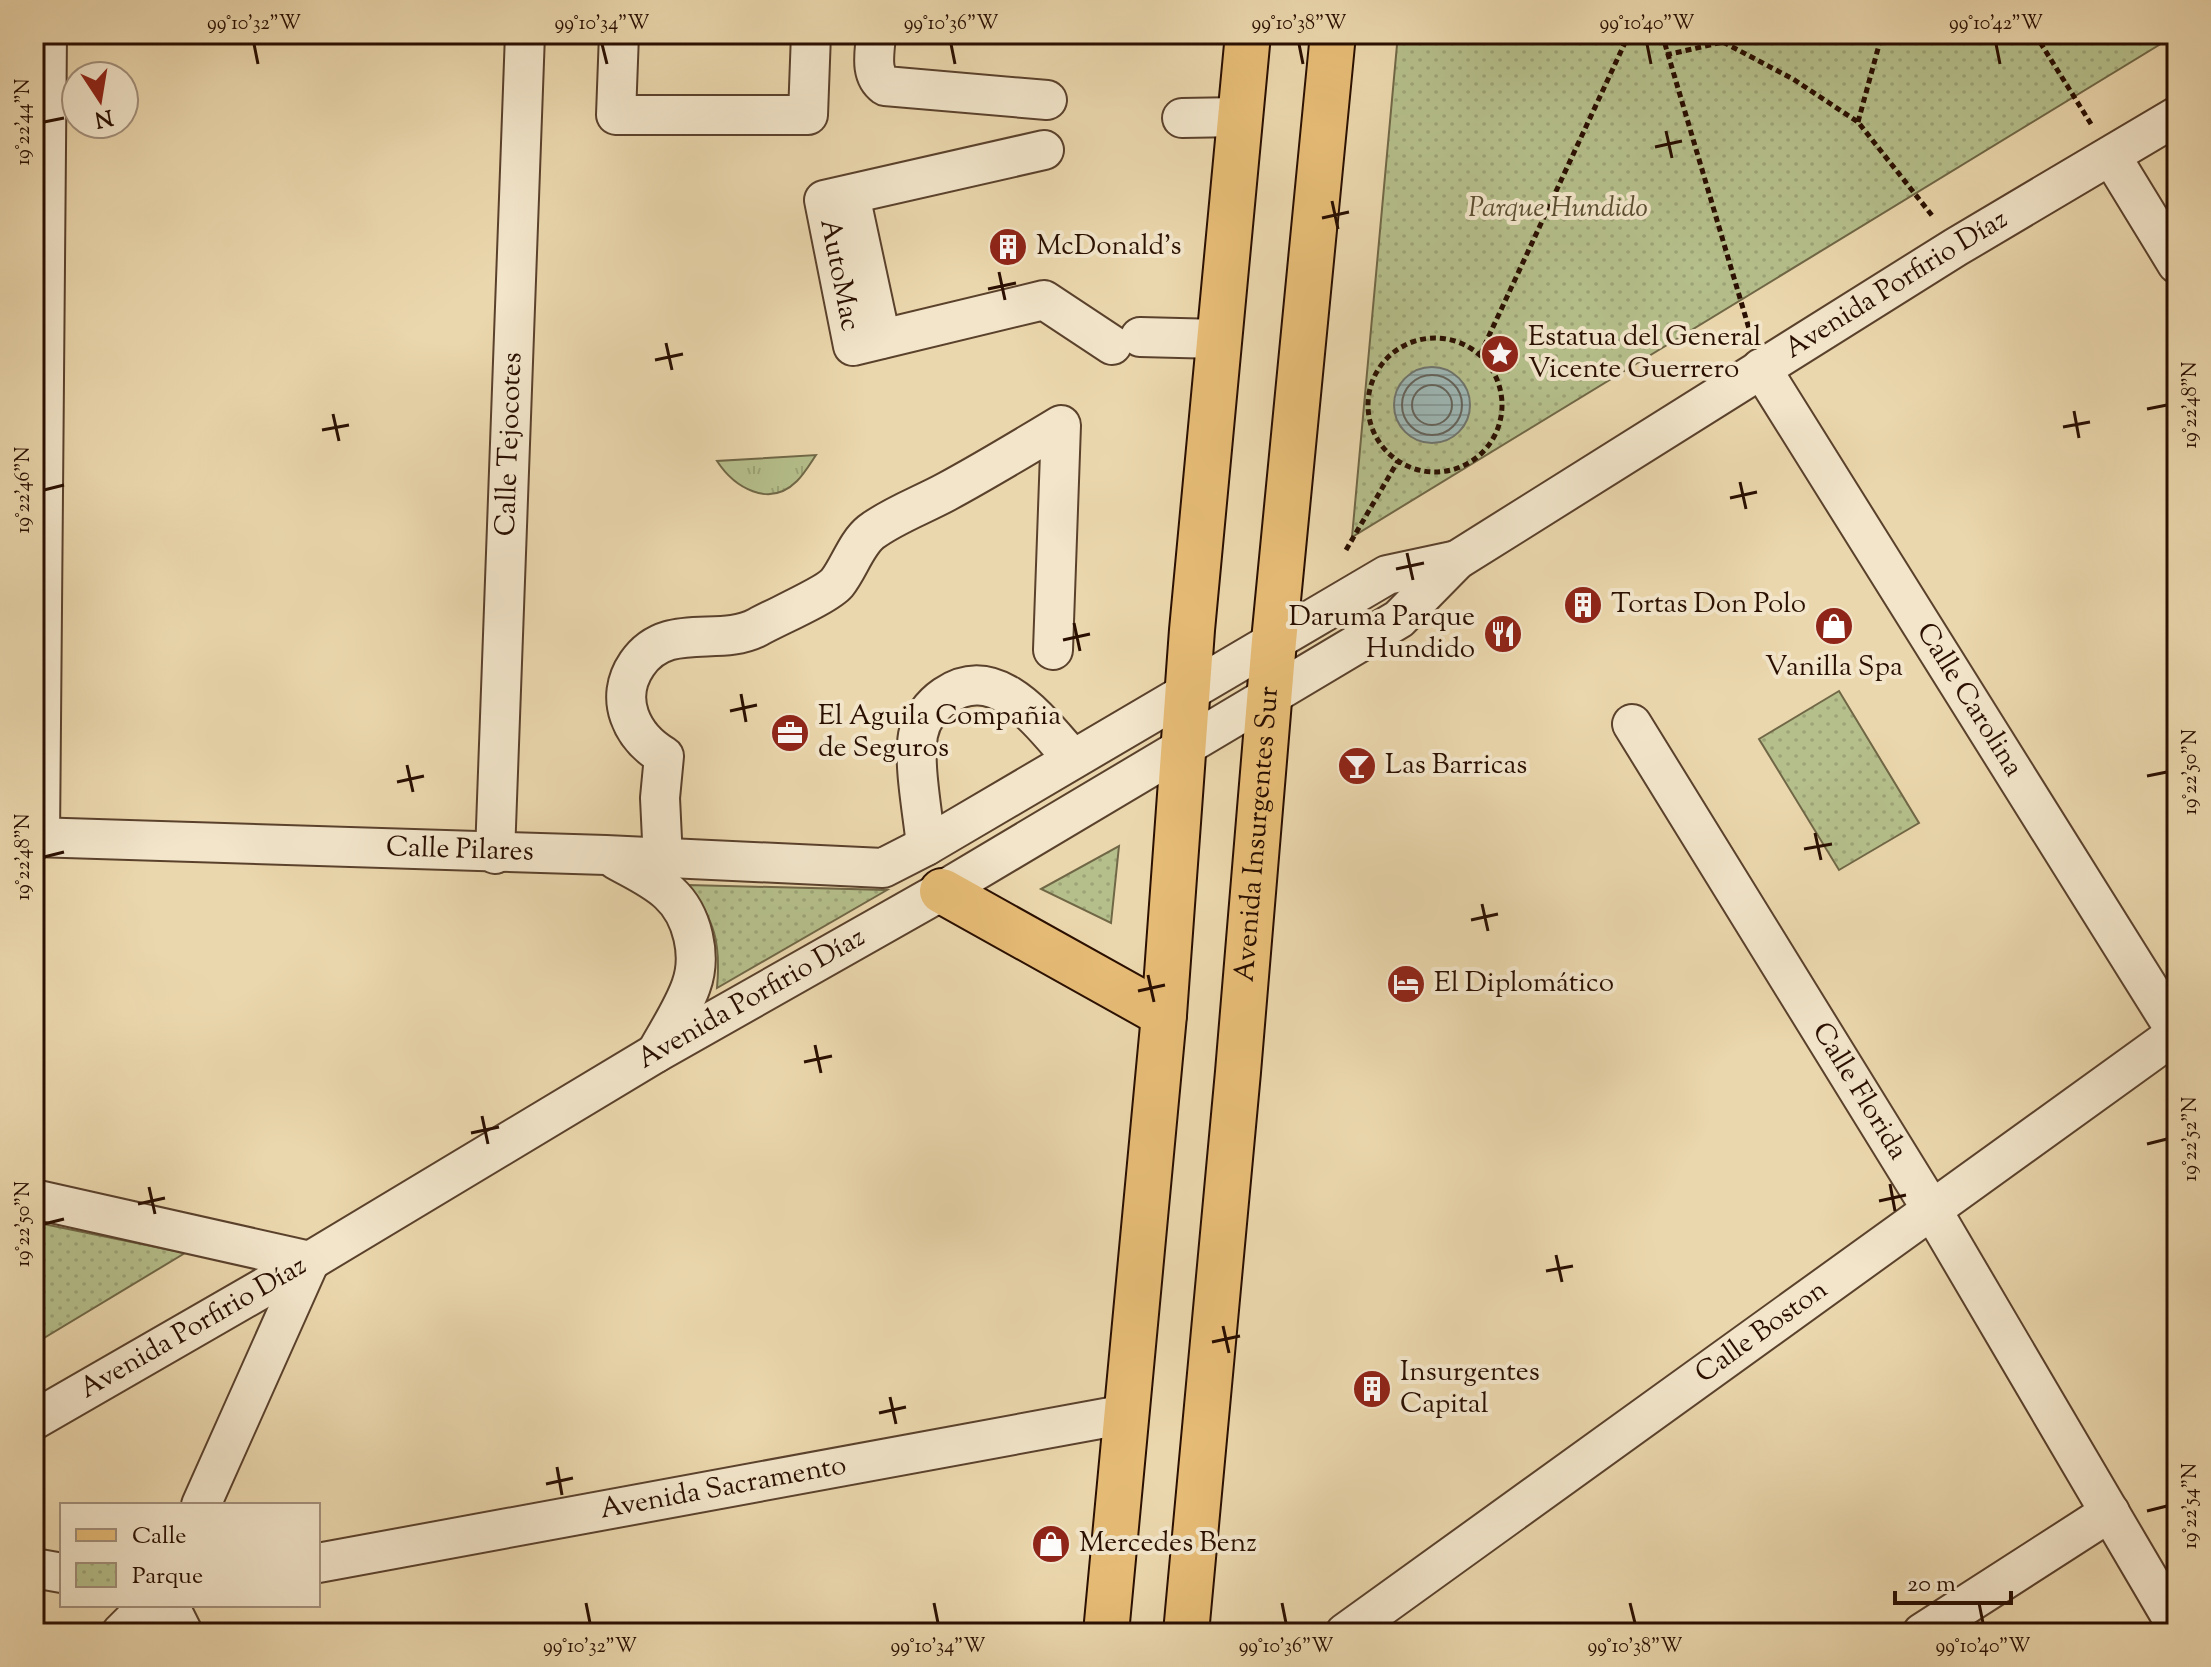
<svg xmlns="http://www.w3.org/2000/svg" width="2211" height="1667" font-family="'Sorts Mill Goudy',serif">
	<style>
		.grass { fill: url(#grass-tufts); stroke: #706746; stroke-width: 2 }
		.park { fill: url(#park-dots); stroke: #706746; stroke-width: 2 }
		.water { fill: url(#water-rules); stroke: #6f746d; stroke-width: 2 }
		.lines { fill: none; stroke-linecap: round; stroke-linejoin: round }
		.shore { stroke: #64635b; stroke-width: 2 }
		.minor-casing { stroke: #5a412c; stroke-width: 42 }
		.major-casing { stroke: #2a0f01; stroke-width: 48 }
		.path { stroke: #2a0f01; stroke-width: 5; stroke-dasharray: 6 4; stroke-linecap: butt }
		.minor { stroke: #f2e5ca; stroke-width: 38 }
		.major { stroke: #e6bc76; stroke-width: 44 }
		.ticks { fill: none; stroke: #2a0f01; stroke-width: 3 }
		.labels { text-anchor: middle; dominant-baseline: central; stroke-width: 8; stroke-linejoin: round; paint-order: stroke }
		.park-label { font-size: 28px; font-style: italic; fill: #5b4d31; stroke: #f2e5ca }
		.poi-label { font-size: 28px; fill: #2a0f01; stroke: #f2e5ca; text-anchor: start }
		.street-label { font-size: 28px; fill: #2a0f01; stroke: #f2e5ca }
		.neatline { fill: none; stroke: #2a0f01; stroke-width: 3 }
		.ticks-label { font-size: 20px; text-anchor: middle; fill: #2a0f01 }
	</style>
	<defs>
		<pattern id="grass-tufts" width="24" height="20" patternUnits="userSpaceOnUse" patternTransform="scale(2)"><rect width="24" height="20" fill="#b5bf8b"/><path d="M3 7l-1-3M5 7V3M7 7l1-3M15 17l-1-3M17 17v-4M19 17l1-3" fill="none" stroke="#9ca376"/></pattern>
		<pattern id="park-dots" width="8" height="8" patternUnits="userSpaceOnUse" patternTransform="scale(2)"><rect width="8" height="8" fill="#b5bf8b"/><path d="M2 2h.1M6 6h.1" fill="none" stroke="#9ca376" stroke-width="1.8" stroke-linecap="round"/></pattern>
		<pattern id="water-rules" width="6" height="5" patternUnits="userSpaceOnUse" patternTransform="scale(2)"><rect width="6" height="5" fill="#9db7b5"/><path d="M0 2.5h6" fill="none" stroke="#879c9a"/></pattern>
	</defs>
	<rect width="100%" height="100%" fill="#ebd7ad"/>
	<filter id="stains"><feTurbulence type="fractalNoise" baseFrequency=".0025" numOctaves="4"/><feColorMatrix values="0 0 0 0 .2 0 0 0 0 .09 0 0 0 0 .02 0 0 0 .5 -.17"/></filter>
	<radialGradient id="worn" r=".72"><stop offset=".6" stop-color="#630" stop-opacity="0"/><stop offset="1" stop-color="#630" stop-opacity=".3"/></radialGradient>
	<path class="grass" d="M816,455C810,464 804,474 797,481C769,509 734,487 717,461Z"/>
	<path class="park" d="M1398,34H2177L1352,537Z
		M1839,691L1919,823L1839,870L1759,739Z
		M1119,846L1111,923L1041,889Z
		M688,885L887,890L717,988C721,944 715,920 688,885Z
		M34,1222L185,1253L34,1344Z"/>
	<path class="water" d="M1394 405a38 38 0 1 1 76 0a38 38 0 1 1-76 0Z"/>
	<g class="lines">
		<path class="shore" d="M1402 405a30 30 0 1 1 60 0a30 30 0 1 1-60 0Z
			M1412 405a20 20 0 1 1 40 0a20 20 0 1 1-40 0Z"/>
		<defs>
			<g id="minor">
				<path d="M619,34L616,115H808L811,34"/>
				<path d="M876,34C875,52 869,74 885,86L1047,100"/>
				<path d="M1182,118L1239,117"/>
				<path id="s1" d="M1044,150L824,200L853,346L1044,300L1112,345"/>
				<path d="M2111,156L2177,264"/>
				<path d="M850,195L881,339"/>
				<path d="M1140,337L1219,339"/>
				<path id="s2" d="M1761,368L2177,1033"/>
				<path id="s3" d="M1632,724L1932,1210L2177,1627"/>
				<path id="s4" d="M34,837L606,855L883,868L926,846L1387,575L1457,560"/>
				<path d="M40,838L47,34"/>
				<path d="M926,846C923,814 913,765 918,735C921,719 932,705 945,696C998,660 1042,725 1073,759"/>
				<path id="s5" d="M495,854L525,34"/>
				<path d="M616,860C634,870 654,879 669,893C693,915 702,956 691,986C683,1009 668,1031 656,1053"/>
				<path d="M663,860L660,798L664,756C632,737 613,699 637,664C667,620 719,648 758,627C776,617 827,595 837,583C849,568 856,544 871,532C892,516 922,505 946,492C985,471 1023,448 1061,425L1053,650"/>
				<path d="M34,1199L310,1261L201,1505"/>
				<path id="s6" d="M34,1420L310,1261L656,1053L942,891L1399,619L1457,560L1956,247L2177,116"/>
				<path id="s7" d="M318,1563L1127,1414"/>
				<path d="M34,1568L62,1573"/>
				<path d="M169,1605L183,1633"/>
				<path d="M121,1633L149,1605"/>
				<path id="s8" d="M1345,1633L2177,1033"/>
				<path d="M1922,1633L2110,1512"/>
			</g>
			<g id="major">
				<path d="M942,891L1164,1015"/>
				<path d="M1106,1633L1164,1015L1192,630L1248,34"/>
				<path id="s9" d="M1186,1633L1238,1072L1274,641L1333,34"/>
			</g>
		</defs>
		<use href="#minor" class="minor-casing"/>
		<use href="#major" class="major-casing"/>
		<path class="path" d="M1662,34L1750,332
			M2035,34L2091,124
			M1723,42L1793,79L1858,122L1934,218
			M1666,55L1723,42L1738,34
			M1858,122L1882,34
			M1368 405a67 67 0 1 1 134 0a67 67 0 1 1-134 0Z
			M1480,355L1629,34
			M1346,550L1398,461"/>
		<use href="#minor" class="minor"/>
		<use href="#major" class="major"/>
	</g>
	<path class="ticks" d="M254,44L258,64M602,44L607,64M951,44L955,64M1299,44L1303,64M1647,44L1651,64M1996,44L2000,64M44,122L64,118M1666,131L1672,158M1655,147L1682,141M1332,201L1338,229M1322,218L1349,212M999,272L1005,300M988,289L1016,283M666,343L672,370M655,360L683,354M2147,409L2167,405M2074,411L2079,438M333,414L339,441M2063,427L2090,422M322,430L349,425M1740,482L1746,509M44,490L64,485M1730,498L1757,492M1407,553L1413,580M1396,569L1424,563M1074,623L1080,651M1063,640L1090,634M741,694L746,722M730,711L757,705M407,765L413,792M2147,776L2167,772M397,782L424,776M1815,833L1821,860M1804,849L1832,844M44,857L64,852M1482,904L1488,931M1471,920L1498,914M1148,975L1154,1002M1138,991L1165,985M815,1045L821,1073M804,1062L832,1056M482,1116L488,1144M471,1133L499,1127M2147,1144L2167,1139M1890,1184L1895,1211M149,1187L155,1214M1879,1201L1906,1195M138,1204L165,1198M44,1224L64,1219M1556,1255L1562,1282M1546,1271L1573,1266M1223,1326L1229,1353M1212,1342L1240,1336M890,1397L896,1424M879,1413L906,1407M557,1467L562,1495M546,1484L573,1478M2147,1511L2167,1506M586,1603L590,1623M934,1603L938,1623M1282,1603L1286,1623M1630,1603L1635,1623M1979,1603L1983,1623"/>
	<defs>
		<symbol id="building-disc" viewBox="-11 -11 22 22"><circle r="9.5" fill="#8f2418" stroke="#f2e5ca"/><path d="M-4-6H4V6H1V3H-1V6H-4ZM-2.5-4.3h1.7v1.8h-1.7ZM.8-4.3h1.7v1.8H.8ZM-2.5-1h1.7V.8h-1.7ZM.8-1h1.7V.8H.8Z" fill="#fff"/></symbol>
		<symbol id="sight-disc" viewBox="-11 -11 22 22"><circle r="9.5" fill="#8f2418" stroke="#f2e5ca"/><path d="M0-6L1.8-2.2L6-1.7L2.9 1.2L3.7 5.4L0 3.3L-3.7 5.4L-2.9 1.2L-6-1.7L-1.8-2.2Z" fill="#fff"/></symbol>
		<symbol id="shop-disc" viewBox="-11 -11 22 22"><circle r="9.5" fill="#8f2418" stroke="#f2e5ca"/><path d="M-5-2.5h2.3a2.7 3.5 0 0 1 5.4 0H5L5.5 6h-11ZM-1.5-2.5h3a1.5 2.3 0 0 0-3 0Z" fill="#fff"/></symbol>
		<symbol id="restaurant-disc" viewBox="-11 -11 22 22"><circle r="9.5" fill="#8f2418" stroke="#f2e5ca"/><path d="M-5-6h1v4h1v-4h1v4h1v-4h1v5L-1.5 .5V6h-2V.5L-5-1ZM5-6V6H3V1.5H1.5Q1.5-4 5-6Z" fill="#fff"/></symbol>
		<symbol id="office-disc" viewBox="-11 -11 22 22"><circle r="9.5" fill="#8f2418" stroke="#f2e5ca"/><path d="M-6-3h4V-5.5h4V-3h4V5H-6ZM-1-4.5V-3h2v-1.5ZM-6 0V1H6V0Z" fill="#fff"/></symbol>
		<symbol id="bar-disc" viewBox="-11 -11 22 22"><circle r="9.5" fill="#8f2418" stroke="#f2e5ca"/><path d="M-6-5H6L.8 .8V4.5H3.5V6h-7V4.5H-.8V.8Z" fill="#fff"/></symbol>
		<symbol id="hotel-disc" viewBox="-11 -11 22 22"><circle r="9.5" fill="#8f2418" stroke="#f2e5ca"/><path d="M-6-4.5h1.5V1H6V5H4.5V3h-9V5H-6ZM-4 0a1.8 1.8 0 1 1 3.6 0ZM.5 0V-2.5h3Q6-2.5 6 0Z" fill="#fff"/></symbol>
	</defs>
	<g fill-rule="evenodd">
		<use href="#building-disc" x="986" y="225" width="44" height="44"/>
		<use href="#sight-disc" x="1478" y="332" width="44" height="44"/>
		<use href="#building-disc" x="1561" y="583" width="44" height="44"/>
		<use href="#shop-disc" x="1812" y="604" width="44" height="44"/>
		<use href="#restaurant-disc" x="1481" y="612" width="44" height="44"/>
		<use href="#office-disc" x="768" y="711" width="44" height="44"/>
		<use href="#bar-disc" x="1335" y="744" width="44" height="44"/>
		<use href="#hotel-disc" x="1384" y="962" width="44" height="44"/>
		<use href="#building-disc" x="1350" y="1367" width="44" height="44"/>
		<use href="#shop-disc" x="1029" y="1522" width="44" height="44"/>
	</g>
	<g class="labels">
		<g class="park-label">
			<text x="1558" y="209">Parque Hundido</text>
		</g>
		<g class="poi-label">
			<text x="1036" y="247">McDonald's</text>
			<text x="1528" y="338">Estatua del General<tspan x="1528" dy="32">Vicente Guerrero</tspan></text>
			<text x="1611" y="605">Tortas Don Polo</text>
			<text x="1475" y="618" text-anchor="end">Daruma Parque<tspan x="1475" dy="32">Hundido</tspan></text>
			<text x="1834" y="668" text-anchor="middle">Vanilla Spa</text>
			<text x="818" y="717">El Aguila Compañia<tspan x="818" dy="32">de Seguros</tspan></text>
			<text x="1385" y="766">Las Barricas</text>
			<text x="1434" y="984">El Diplomático</text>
			<text x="1400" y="1373">Insurgentes<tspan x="1400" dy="32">Capital</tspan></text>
			<text x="1079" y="1544">Mercedes Benz</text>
		</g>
		<g class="street-label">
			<text stroke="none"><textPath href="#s1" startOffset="302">AutoMac</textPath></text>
			<text stroke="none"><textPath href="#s6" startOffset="2184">Avenida Porfirio Díaz</textPath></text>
			<text stroke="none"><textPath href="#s5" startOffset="410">Calle Tejocotes</textPath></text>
			<text stroke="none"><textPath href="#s2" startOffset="392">Calle Carolina</textPath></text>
			<text stroke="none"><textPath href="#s9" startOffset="802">Avenida Insurgentes Sur</textPath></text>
			<text stroke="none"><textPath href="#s4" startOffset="426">Calle Pilares</textPath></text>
			<text stroke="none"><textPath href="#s6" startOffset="832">Avenida Porfirio Díaz</textPath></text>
			<text stroke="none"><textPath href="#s3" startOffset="432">Calle Florida</textPath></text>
			<text stroke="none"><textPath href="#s6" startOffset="184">Avenida Porfirio Díaz</textPath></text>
			<text stroke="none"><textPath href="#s8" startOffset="514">Calle Boston</textPath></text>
			<text stroke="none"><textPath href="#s7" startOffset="412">Avenida Sacramento</textPath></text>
		</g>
	</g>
	<rect width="2211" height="1667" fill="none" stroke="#ebd7ad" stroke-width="88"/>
	<rect x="60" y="1503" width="260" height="104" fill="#f2e5ca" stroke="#a28f7a" stroke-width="2"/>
	<rect x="76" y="1529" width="40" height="12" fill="#e6bc76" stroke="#a28f7a" stroke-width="2"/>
	<text x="132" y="1543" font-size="24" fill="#2a0f01">Calle</text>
	<rect x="76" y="1563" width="40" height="24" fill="url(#park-dots)" stroke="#a28f7a" stroke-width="2"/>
	<text x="132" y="1583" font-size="24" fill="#2a0f01">Parque</text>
	<g transform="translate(100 100) rotate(168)"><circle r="38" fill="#f2e5ca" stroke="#a28f7a" stroke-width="2"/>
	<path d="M0-6L14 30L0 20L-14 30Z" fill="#8f2418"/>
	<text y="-12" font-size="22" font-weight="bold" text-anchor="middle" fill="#2a0f01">N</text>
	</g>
	<path d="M1895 1591v12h116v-12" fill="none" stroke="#2a0f01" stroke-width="4"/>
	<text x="1907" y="1591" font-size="24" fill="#2a0f01" stroke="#f2e5ca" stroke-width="6" paint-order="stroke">20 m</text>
	<rect x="44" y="44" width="2123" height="1579" class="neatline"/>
	<g class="ticks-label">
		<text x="254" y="29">99°10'32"W</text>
		<text x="602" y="29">99°10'34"W</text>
		<text x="951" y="29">99°10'36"W</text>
		<text x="1299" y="29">99°10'38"W</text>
		<text x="1647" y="29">99°10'40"W</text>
		<text x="1996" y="29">99°10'42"W</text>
		<text transform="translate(22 122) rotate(-90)" y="7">19°22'44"N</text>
		<text transform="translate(2189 405) rotate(-90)" y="7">19°22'48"N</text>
		<text transform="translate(22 490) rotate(-90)" y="7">19°22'46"N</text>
		<text transform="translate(2189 772) rotate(-90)" y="7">19°22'50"N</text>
		<text transform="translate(22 857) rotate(-90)" y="7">19°22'48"N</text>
		<text transform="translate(2189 1139) rotate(-90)" y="7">19°22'52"N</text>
		<text transform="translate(22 1224) rotate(-90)" y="7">19°22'50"N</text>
		<text transform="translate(2189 1506) rotate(-90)" y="7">19°22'54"N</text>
		<text x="590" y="1652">99°10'32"W</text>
		<text x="938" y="1652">99°10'34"W</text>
		<text x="1286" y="1652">99°10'36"W</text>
		<text x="1635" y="1652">99°10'38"W</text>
		<text x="1983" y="1652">99°10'40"W</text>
	</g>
	<rect width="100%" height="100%" filter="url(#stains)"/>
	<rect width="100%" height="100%" fill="url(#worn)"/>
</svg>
